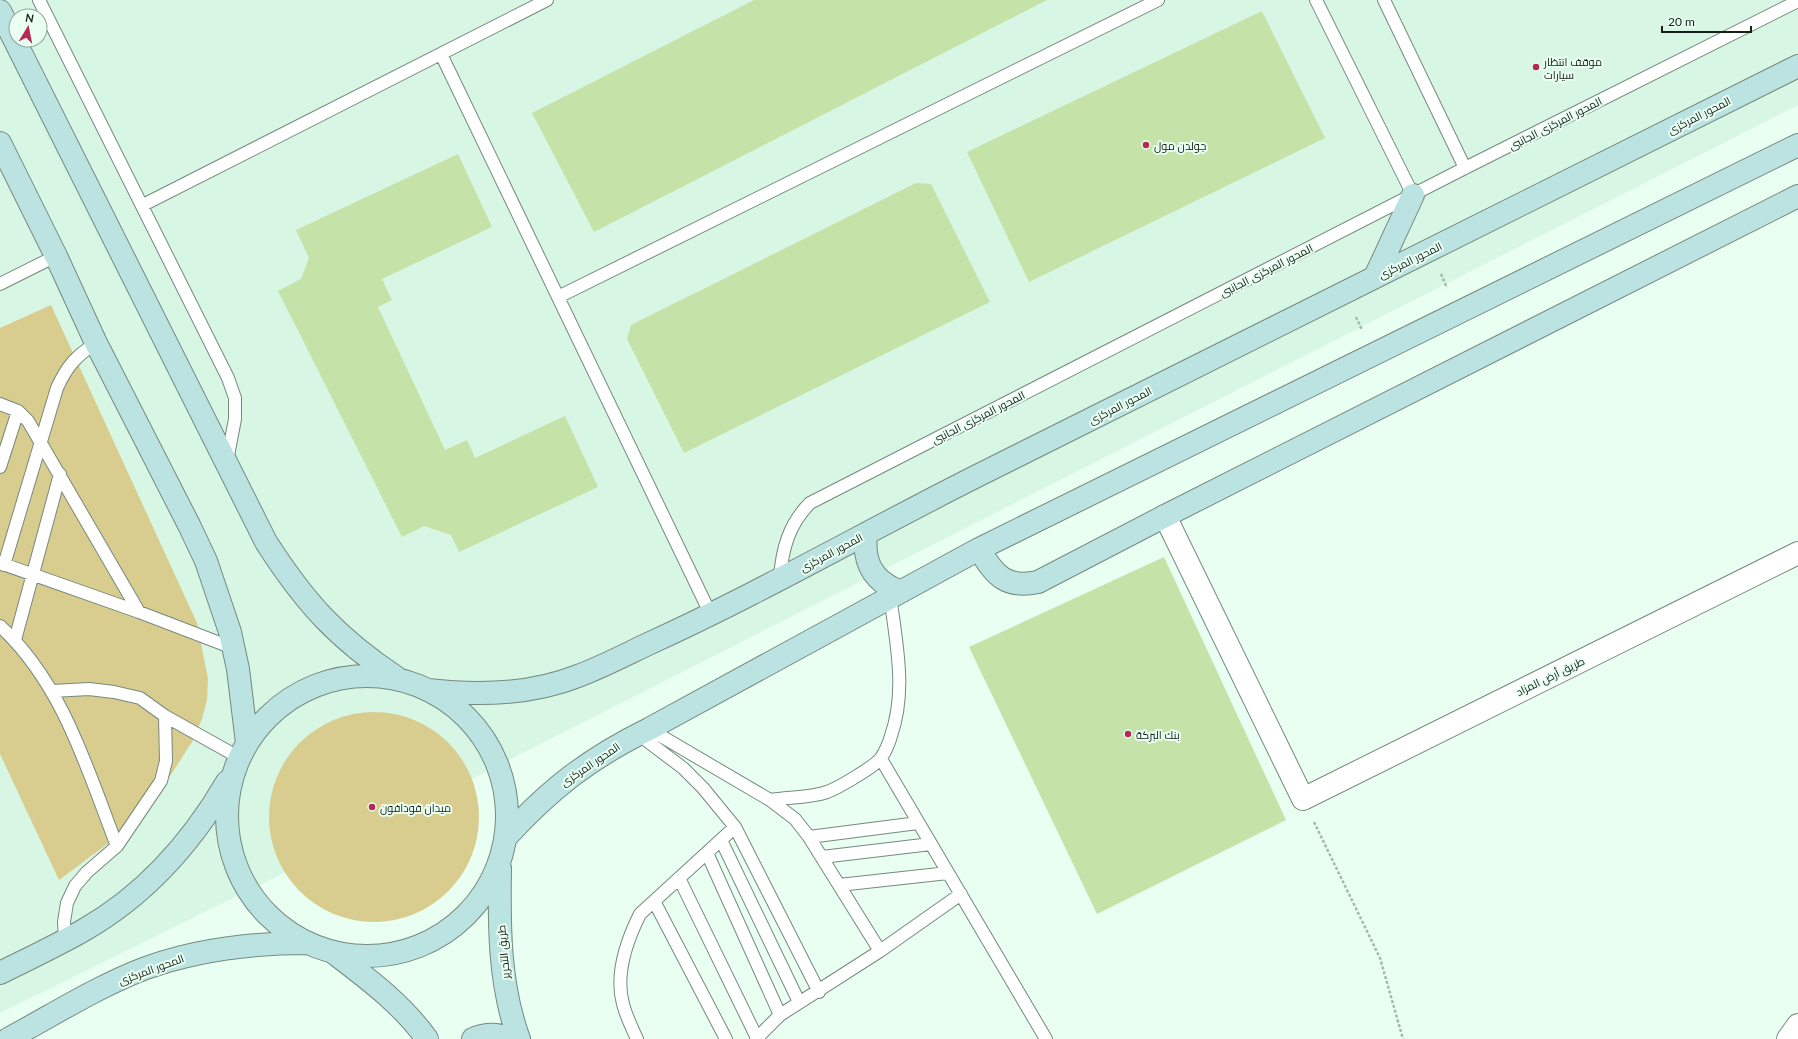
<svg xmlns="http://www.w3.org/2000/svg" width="1798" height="1039" font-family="Lato,Cairo,sans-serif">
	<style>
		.built { fill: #d8f6e4; fill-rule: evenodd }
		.green { fill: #d8cd8e }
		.building { fill: #c5e3a9 }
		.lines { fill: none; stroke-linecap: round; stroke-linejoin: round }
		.lane-casing { stroke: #76897e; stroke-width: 14 }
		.street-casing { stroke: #76897e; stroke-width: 24 }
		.secondary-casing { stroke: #76897e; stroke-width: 24 }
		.path { stroke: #a6b8ad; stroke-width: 2.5; stroke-dasharray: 3 2; stroke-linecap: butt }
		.lane { stroke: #fff; stroke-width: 12 }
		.street { stroke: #fff; stroke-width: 22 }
		.secondary { stroke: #bae3e2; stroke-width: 22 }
		.poi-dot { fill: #b72753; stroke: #e9fff2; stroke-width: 1.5 }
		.labels { text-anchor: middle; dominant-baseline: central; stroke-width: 4; stroke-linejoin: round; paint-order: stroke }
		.poi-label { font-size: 11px; fill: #161e19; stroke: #e9fff2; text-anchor: start }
		.street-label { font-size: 11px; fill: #161e19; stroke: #e9fff2 }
	</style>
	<rect width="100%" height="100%" fill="#e9fff2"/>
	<path class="built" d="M0,0H1798V105L381,825L0,1013ZM16,16H40V40H16Z"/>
	<path class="green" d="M51,305L197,623L208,679L207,700L202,719L192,742L163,787L114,839L59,880L0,754V328Z
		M269 817a105 105 0 1 1 210 0a105 105 0 1 1-210 0Z"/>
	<path class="building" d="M754,0H1047L594,232L532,113Z
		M1262,11L1325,138L1029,282L967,152Z
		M458,154L492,227L382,279L392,300L378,307L445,450L467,440L475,458L565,416L598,487L459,552L451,535L424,526L402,537L278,291L301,279L309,258L296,230Z
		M916,183L931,184L990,302L684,453L627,339L631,325Z
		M1164,557L1286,820L1097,914L969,647Z"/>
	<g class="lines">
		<defs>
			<path id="lane" d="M39,0L228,378L235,398V419L227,461
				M1316,0L1413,195
				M1384,0L1465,168
				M441,54L711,615
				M143,205L547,0
				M0,284L56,256
				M558,297L1158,0
				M0,404L18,411L28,421L139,612
				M0,467L18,411
				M0,563L139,612L233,648
				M4,565L57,388C67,366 76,356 96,343
				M780,578C782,549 789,524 810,503L1465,168L1798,1
				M0,626C63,684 87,769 117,846
				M15,640L60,474
				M52,691L89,689L114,692L140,698L165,716L240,758
				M649,729L770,800L795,819L809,837L880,951
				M638,734L683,768L703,788L735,827L819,992
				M881,759L1046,1039
				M770,800C789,797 809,798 827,792C838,788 874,767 881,758C885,752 889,743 891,736C907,690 896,643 890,595
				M809,837L918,823
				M721,840L799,1002
				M707,853L780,1015
				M822,857L931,844
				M679,878L757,1038
				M839,885L948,873
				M654,901L726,1039
				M65,940L64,922L67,903L75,886L87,872L117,846L161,781L166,761L165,716
				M637,1039C632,1028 626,1016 623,1004C615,975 627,940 640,914L735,827
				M756,1039L780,1015L880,951L961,894"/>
			<path id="street" d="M1165,516L1303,799L1798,553
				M1788,1039L1798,1025"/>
			<path id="secondary" d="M0,11L266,542C305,603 337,638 397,678
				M0,143L56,256L96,343L190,527L206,561L230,632L238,669L247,743
				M1375,277L1413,195
				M866,534C863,562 872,580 898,591
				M979,549C994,575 1006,589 1038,582L1165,516L1798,196
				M227 816a140 140 0 1 1 280 0a140 140 0 1 1-280 0Z
				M428,690C479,696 530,695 578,676C602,667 625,655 648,644C758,594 864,533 973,478C1248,341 1523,203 1798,66
				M507,836C551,788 590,758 649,729L979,549L1798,145
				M500,868C499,925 499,985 519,1039
				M334,953C368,979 402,1004 427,1039
				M0,973C28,959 56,946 84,930C145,895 192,842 227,782
				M8,1039C53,1015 98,986 146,968C199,949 252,943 308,943
				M473,1039C485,1034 497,1033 509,1039"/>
		</defs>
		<use href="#lane" class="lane-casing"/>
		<use href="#street" class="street-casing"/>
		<use href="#secondary" class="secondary-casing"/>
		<path class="path" d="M1441,274L1447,288
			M1356,317L1362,330
			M1314,822L1380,958L1403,1039"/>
		<use href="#lane" class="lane"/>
		<use href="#street" class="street"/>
		<use href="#secondary" class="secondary"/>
	</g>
	<g class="poi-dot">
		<circle cx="1536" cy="67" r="4"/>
		<circle cx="1146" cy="145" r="4"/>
		<circle cx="1128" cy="734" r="4"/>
		<circle cx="372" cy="807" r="4"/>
	</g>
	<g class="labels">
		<g class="poi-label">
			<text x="1544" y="61">موقف انتظار<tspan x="1544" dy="13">سيارات</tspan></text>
			<text x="1154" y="145">جولدن مول</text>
			<text x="1136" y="734">بنك البركة</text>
			<text x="380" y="807">ميدان فودافون</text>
		</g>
		<g class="street-label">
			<text transform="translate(1699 115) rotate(-27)">المحور المركزى</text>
			<text transform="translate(1555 123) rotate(-27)">المحور المركزى الجانبى</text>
			<text transform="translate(1410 260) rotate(-26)">المحور المركزى</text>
			<text transform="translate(1266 270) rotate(-27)">المحور المركزى الجانبى</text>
			<text transform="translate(1120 405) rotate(-27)">المحور المركزى</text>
			<text transform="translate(978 417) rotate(-27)">المحور المركزى الجانبى</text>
			<text transform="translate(831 552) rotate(-28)">المحور المركزى</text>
			<text transform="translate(1550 676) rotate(-26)">طريق أرض المزاد</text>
			<text transform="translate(590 764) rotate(-34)">المحور المركزى</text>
			<text transform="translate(503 952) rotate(-95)">طريق التحرير</text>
			<text transform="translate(151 969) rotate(-20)">المحور المركزى</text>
		</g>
	</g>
	<g transform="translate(28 28) rotate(10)"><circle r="19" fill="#e9fff2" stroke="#95a59b"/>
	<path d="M0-3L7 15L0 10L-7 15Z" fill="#b72753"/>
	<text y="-6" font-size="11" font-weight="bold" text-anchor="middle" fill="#161e19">N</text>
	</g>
	<path d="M1662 26v6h89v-6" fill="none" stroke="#161e19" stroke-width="2"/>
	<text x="1668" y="26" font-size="12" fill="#161e19" stroke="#e9fff2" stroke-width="3" paint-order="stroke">20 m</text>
</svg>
